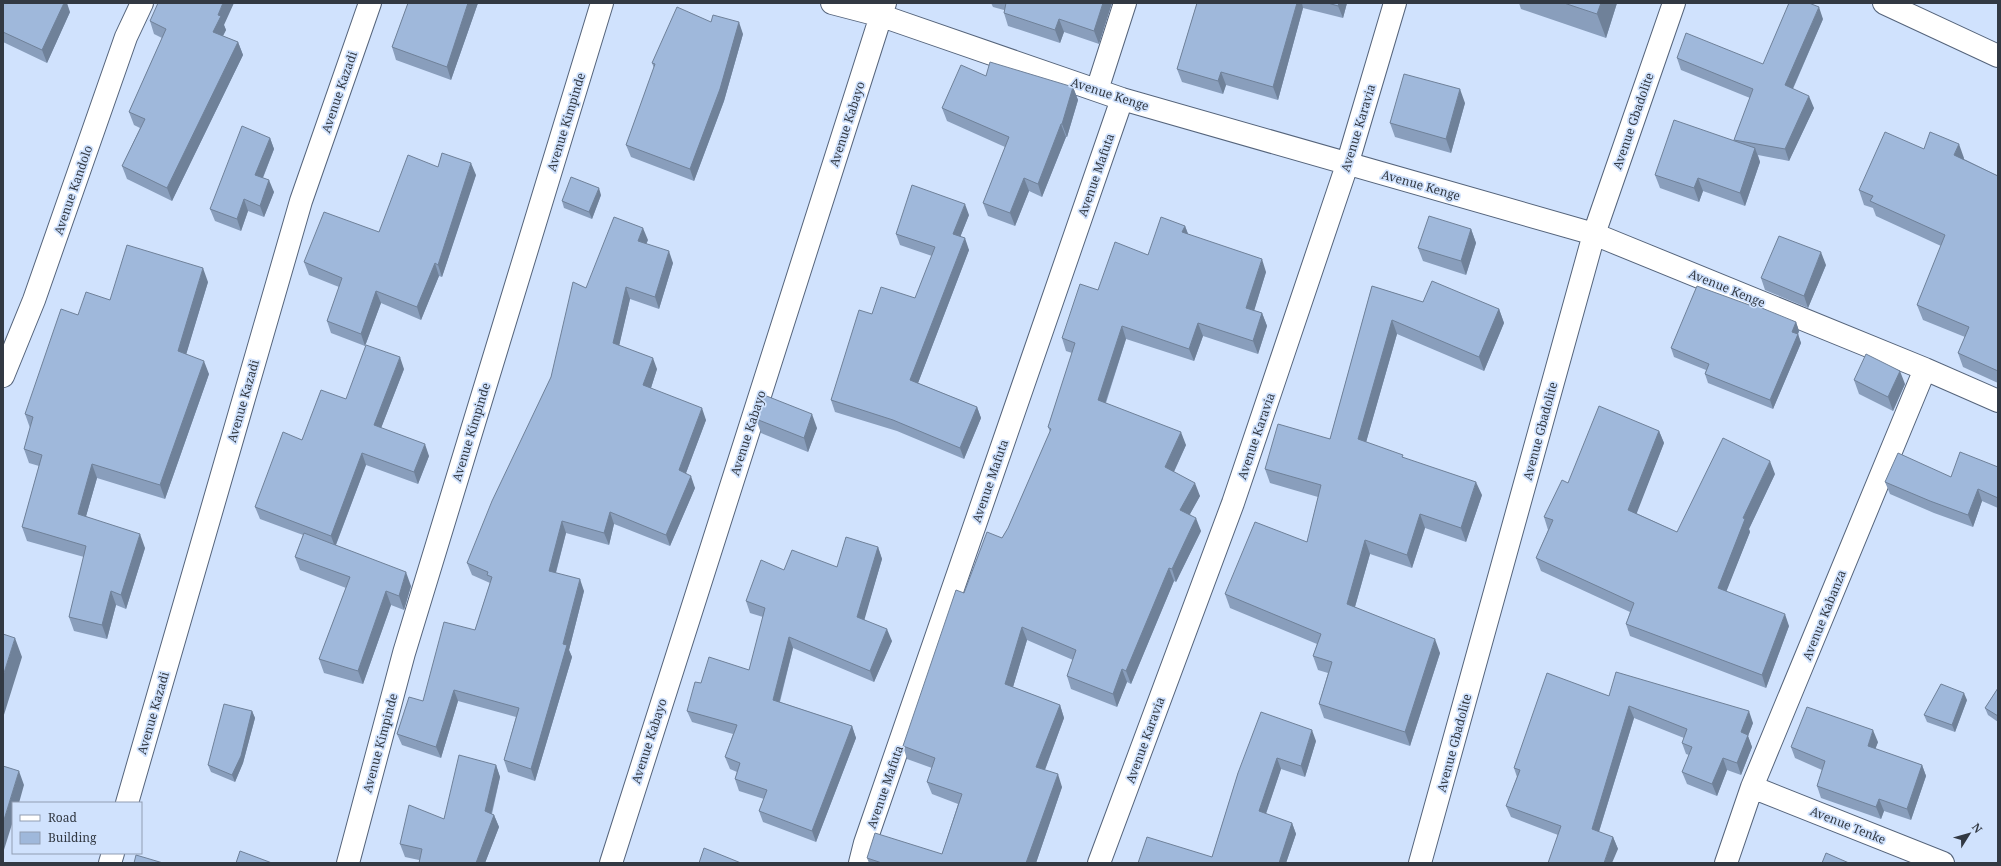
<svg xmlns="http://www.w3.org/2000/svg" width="2001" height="866" font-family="'Noto Serif',serif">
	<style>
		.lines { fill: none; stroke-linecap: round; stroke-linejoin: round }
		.minor-casing { stroke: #55647b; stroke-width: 24 }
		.minor { stroke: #fff; stroke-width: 22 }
		.wall { fill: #899ebc }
		.shaded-wall { fill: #6f8199 }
		.building { fill: #9fb8db; stroke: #6f8199 }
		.labels { text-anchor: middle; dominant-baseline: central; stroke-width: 3.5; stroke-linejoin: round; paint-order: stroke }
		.street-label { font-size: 12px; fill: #323943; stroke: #d0e2fd }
	</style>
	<rect width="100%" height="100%" fill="#d0e2fd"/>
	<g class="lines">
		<defs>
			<path id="minor" d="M832,3L882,16L1122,99L1594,234L1925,369L1998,401
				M1884,3L1998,56
				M1097,90L1125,3
				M3,376L34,300L126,37L142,3
				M1752,787L1943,863
				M127,803L301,201L370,3
				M110,863L113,853
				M348,863L404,653L602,3
				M611,863L885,3
				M860,863L865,843L1122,99
				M1099,863L1233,503L1347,165L1395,3
				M1420,863L1594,234L1674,3
				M1726,863L1752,787L1925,369"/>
		</defs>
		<use href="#minor" class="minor-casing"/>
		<use href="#minor" class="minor"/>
	</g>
	<path class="wall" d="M3,3L70,12L47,63L3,42Z
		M408,3H478L451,80L396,60L392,47Z
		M991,3H1112L1099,44L1064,32L1060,43L1008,26L1004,13V10L993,7Z
		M1196,3H1347L1343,18L1303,8L1278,100L1226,85L1223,94L1182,82L1177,69L1197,3Z
		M1519,3H1617L1606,38L1521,9Z
		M1823,19L1793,89L1814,108L1789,161L1758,155L1760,162L1745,206L1703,191L1699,202L1660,188L1655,175L1735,141L1734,140L1750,98L1681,70L1677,58L1763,64Z
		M150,21L224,25L226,30L223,36L238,42L243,55L172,201L127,179L122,166L140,128L134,125L129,112L162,38L154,34Z
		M711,22L743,34L724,101L694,181L631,157L626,145L654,68L652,63Z
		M986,76L1073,87L1078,100L1067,137H1066L1042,197L1029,191L1015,226L988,216L983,203L1005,147L947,121L942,108Z
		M1465,103L1451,153L1395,137L1390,123Z
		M270,138L274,149L263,178L274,192L264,217L248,211L241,231L215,221L210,209Z
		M1924,149L1964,158V159L1998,176V383L1963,367L1958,353L1965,337L1923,320L1917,305L1941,246L1876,216L1873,208L1864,205L1859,190Z
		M438,167L476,175L442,277L439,276L421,320L381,303L365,346L331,333L327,321L339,287L309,275L304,262L379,232Z
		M601,195L592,219L564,208L562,201Z
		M969,215L960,237L969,250L918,383L977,407L981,418L964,459L897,431L835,412L831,400L872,314L915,298L932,256L900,245L896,234Z
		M1185,226L1188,234L1266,272L1254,310L1262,313L1267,326L1258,354L1203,336L1194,361L1126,339L1106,403L1186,445L1174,472L1200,496L1190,514L1201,531L1176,582L1174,581L1131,684L1127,682L1117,707L1071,689L1067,676L1073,660L1027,640L1013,687L1060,705L1064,718L1045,770L1062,787L1036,863H869L867,858L942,854L958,804L932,794L927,782L932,768L907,759L903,746L964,593L1002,538L1008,528L1050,432L1048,427L1072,353L1066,351L1062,338L1098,290L1148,255Z
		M1471,229L1476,243L1466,275L1423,261L1418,248Z
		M648,240L646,244L673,263L659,309L630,299L619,345L657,369L651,388L706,420L686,473L695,488L670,546L614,524L609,545L566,533L556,573L584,591L569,650L572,657L535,781L508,772L504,760L516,717L458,701L441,758L402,745L397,734L423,701L475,630L490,583L472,575L467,563L551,377L586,288Z
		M1826,265L1808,308L1765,290L1761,278Z
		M208,282L186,354L209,374L165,499L97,478L86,516L145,548L126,609L116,605L107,639L74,631L69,617L84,557L27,541L22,527L39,466L29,463L24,449L30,428L25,414L78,315L110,300Z
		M1372,286L1423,302L1499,309L1504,323L1484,371L1397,334L1366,442L1404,458L1482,495L1466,542L1425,528L1412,568L1370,554L1355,607L1440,653L1410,746L1324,718L1319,704L1328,673L1318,670L1313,656L1317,644L1230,608L1225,594L1307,542L1318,497L1270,483L1265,469L1330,439Z
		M1796,322L1799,331L1798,334L1801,343L1773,409L1708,383L1705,374L1706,370L1674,357L1671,348Z
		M404,369L381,428L429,456L418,484L366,465L336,545L411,586L404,610L391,605L363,684L324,673L319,659L346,588L300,570L295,557L303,535L260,519L255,507L302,440L346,399Z
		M1854,380L1905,384L1893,411L1859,394Z
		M756,419L817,428L808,452L761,433Z
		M1659,431L1664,443L1636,513L1677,532L1775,474L1749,529L1750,532L1726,591L1789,626L1766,688L1630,636L1626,624L1630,612L1541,571L1536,558L1548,530L1544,517L1568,483Z
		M1998,467V508L1982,501L1973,527L1934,513L1890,494L1885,482L1951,477Z
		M878,547L882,559L864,619L892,641L874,682L793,648L780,702L852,726L856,738L816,842L763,822L759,811L764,799L739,791L735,779L737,772L730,769L725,757L733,734L692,722L687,711L701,683L749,670L763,617L750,613L746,601L784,570L837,567Z
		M1998,688V722L1988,715L1985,708Z
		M1609,696L1753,723L1748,736L1752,747L1741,775L1727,770L1717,796L1687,784L1682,772L1689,755L1686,754L1682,743L1684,738L1634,718L1599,832L1613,837L1618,849L1558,835L1511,817L1506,806L1517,777L1514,768Z
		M1967,700L1955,732L1927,722L1924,715Z
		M252,711L255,718L243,763L235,782L211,772L208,765Z
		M1316,741L1305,777L1281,769L1266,814L1292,823L1296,834L1286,863H1138L1212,857L1238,773Z
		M1878,742L1875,749L1922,765L1926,776L1911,820L1884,811L1881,819L1821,798L1817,786L1822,770L1795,758L1791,747Z
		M496,765L500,777L492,814L494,815L499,827L485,863H419V860L405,857L400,844L444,819Z"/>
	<path class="shaded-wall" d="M64,3H67L70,12L47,63L42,50Z
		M223,3H234L224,25L226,30L218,45L213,32L218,15Z
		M468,3H478L451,80L447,67Z
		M1103,3H1112L1099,44L1094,31Z
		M1297,3H1302L1303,8L1278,100L1273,87Z
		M1339,3H1347L1343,18L1338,6Z
		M1601,3H1617L1606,38L1597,14Z
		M1819,7L1823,19L1789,97L1785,85Z
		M1059,19L1064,32L1060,43L1055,30Z
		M739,22L743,34L724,101L694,181L690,169Z
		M238,42L243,55L172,201L167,188Z
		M1221,72L1226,85L1223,94L1218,81Z
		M1073,87L1078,100L1067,137L1062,124Z
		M1460,89L1465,103L1451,153L1446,139Z
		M1809,96L1814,108L1789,161L1785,149Z
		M1061,124L1066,137L1042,197L1038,184Z
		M270,138L274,149L259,187L255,175Z
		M1959,144L1964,158L1960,169L1954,155Z
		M1755,148L1760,162L1745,206L1740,193Z
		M471,163L476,175L442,277L438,265Z
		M1024,178L1029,191L1015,226L1010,213Z
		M1698,178L1703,191L1699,202L1694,188Z
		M269,180L274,192L264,217L260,206Z
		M599,188L601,195L592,219L589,212Z
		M244,199L248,211L241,231L237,219Z
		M965,204L969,215L957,245L953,234Z
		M1185,226L1190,239L1182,232Z
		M643,228L648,240L642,253L638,241Z
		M1471,229L1476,243L1466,275L1461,261Z
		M965,238L969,250L915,391L910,380Z
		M669,251L673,263L659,309L655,297Z
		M1821,252L1826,265L1808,308L1804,296Z
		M1262,259L1266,272L1251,321L1246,308Z
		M435,263L439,276L421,320L417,307Z
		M203,268L208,282L183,365L178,351Z
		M626,287L630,299L617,355L613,343Z
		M376,291L381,303L365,346L361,334Z
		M1499,309L1504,323L1484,371L1479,357Z
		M1262,313L1267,326L1258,354L1253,341Z
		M1392,320L1397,334L1363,453L1358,439Z
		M1796,322L1799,331L1798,334L1801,343L1773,409L1770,400L1792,332Z
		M1198,323L1203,336L1194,361L1189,349Z
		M1122,326L1126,339L1102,413L1098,400Z
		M400,357L404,369L378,436L374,425Z
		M653,358L657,369L648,397L643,385Z
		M204,361L209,374L165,499L160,485Z
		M1900,371L1905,384L1893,411L1888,397Z
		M977,407L981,418L964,459L960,448Z
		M702,408L706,420L683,481L679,470Z
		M812,414L817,428L808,452L804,438Z
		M1659,431L1664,443L1633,523L1628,510Z
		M1181,432L1186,445L1170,480L1165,467Z
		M425,444L429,456L418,484L414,472Z
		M362,453L366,465L335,547L331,536Z
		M1770,461L1775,474L1749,529L1750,532L1723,600L1718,588L1743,518Z
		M92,464L97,478L83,527L78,514Z
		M691,476L695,488L670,546L666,535Z
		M1476,482L1482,495L1466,542L1461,528Z
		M1195,483L1200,496L1185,523L1180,510Z
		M1978,489L1982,501L1973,527L1968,515Z
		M610,512L614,524L609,545L604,533Z
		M1420,514L1425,528L1412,568L1407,555Z
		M1196,518L1201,531L1176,582L1172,569Z
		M562,521L566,533L553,583L549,571Z
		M140,534L145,548L126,609L121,595Z
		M1365,540L1370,554L1352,617L1347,604Z
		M878,547L882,559L862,628L857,617Z
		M1169,568L1174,581L1131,684L1126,671Z
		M406,572L411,586L404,610L399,596Z
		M580,579L584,591L569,650L572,657L535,781L531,769Z
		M111,591L116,605L107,639L102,625Z
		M386,591L391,605L363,684L358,671Z
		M1785,614L1789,626L1766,688L1762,675Z
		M1022,627L1027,640L1010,697L1005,684Z
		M887,629L892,641L874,682L870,671Z
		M789,637L793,648L777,711L773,700Z
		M15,638L22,657L3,718V676Z
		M1435,639L1440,653L1410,746L1405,732Z
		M1122,669L1127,682L1117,707L1113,694Z
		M454,690L458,701L441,758L436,747Z
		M1964,693L1967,700L1955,732L1952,725Z
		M1060,705L1064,718L1041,780L1036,767Z
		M1629,706L1634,718L1596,841L1592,829Z
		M252,711L255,718L243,763L235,782L232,775Z
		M1749,711L1753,723L1748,736L1752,747L1741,775L1737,763L1741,732Z
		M852,726L856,738L816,842L812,831Z
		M1312,730L1316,741L1305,777L1301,766Z
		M1873,730L1878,742L1872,758L1868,746Z
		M1277,758L1281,769L1263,822L1259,811Z
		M1723,758L1727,770L1717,796L1712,784Z
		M496,765L500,777L489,823L485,811Z
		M1922,765L1926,776L1911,820L1907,809Z
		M19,771L24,785L19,803H13V821L3,853V823Z
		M1058,774L1062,787L1036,863H1026Z
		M1879,799L1884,811L1881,819L1876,807Z
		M494,815L499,827L485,863H476Z
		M1292,823L1296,834L1286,863H1279Z
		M1613,837L1618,849L1612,863H1604Z"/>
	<path class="building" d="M3,3H64L42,50L3,32Z
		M158,3H223L218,15L221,16L213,32L238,42L167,188L122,166L145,119L129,112L166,29L150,21Z
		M408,3H468L447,67L392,47Z
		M1006,3H1103L1094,31L1059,19L1055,30L1004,13Z
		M1197,3H1297L1273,87L1221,72L1218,81L1177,69Z
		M1328,3H1339L1338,6Z
		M1564,3H1601L1597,14Z
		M1789,3H1809L1819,7L1785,85L1809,96L1785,149L1734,140L1753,89L1677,58L1686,33L1763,64Z
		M677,7L711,22L713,15L739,22L720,89L690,169L626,145L655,64L652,63Z
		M990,62L1073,87L1062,124H1061L1038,184L1024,178L1010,213L983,203L1009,137L942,108L961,65L986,76Z
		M1404,74L1460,89L1446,139L1390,123Z
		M1674,120L1755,148L1740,193L1698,178L1694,188L1655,175Z
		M242,126L270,138L255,175L269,180L260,206L244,199L237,219L210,209Z
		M1885,132L1924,149L1930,132L1959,144L1954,155L1998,176V371L1958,353L1969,327L1917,305L1945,235L1870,201L1873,196L1859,190Z
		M442,153L471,163L438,265L435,263L417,307L376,291L361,334L327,321L342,278L304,262L324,212L379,232L408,155L438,167Z
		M571,177L599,188L589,212L562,201Z
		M912,185L965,204L953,234L965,238L910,380L977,407L960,448L893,420L831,400L859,310L872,314L881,287L915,298L935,247L896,234Z
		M1429,216L1471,229L1461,261L1418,248Z
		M614,217L643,228L638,241L669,251L655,297L626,287L613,343L653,358L643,385L702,408L679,470L691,476L666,535L610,512L604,533L562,521L549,571L580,579L563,644L567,645L531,769L504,760L519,708L454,690L436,747L397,734L409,697L423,701L444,622L475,630L492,577L487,575L488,572L467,563L492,501L551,377L573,282L586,288Z
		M1161,217L1185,226L1182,232L1262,259L1246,308L1262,313L1253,341L1198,323L1189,349L1122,326L1098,400L1181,432L1165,467L1195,483L1180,510L1196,518L1172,569L1169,568L1126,671L1122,669L1113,694L1067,676L1076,650L1022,627L1005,684L1060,705L1036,767L1058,774L1026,863H882L867,858L875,833L942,854L962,794L927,782L935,758L903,746L956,590L964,593L987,532L1002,538L1008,528L1051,429L1048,427L1075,343L1062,338L1080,284L1098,290L1115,242L1148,255Z
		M1779,236L1821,252L1804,296L1761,278Z
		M127,245L203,268L178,351L204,361L160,485L92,464L78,514L140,534L121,595L111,591L102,625L69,617L86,546L22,527L42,455L24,449L33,417L25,414L61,309L78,315L86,292L110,300Z
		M1432,281L1499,309L1479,357L1392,320L1358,439L1403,455L1402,457L1476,482L1461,528L1420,514L1407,555L1365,540L1347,604L1435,639L1405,732L1319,704L1332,662L1313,656L1321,634L1225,594L1255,522L1307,542L1321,485L1265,469L1278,424L1330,439L1372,286L1423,302Z
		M1697,286L1752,306V304L1796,322L1792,332L1798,334L1770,400L1705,374L1709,364L1671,348Z
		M366,345L400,357L374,425L425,444L414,472L362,453L331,536L255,507L283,432L302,440L321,390L346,399Z
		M1866,354L1900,371L1888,397L1854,380Z
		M764,395L812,414L804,438L756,419Z
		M1599,406L1659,431L1628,510L1677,532L1723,438L1770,461L1743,518L1745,519L1718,588L1785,614L1762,675L1626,624L1634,603L1536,558L1553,520L1544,517L1562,480L1568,483Z
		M1960,452L1998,467V498L1978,489L1968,515L1930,501L1885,482L1898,453L1951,477Z
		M304,533L406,572L399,596L386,591L358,671L319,659L350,577L295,557Z
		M846,537L878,547L857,617L887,629L870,671L789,637L773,700L852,726L812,831L759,811L767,790L735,779L740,763L725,757L737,725L687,711L695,682L701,683L709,657L749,670L765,608L746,601L761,560L784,570L792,550L837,567Z
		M3,634L15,638L3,676Z
		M1616,672L1749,711L1741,732L1748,735L1737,763L1723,758L1712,784L1682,772L1692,747L1682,743L1687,729L1629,706L1592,829L1613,837L1604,863H1548L1561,826L1506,806L1520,770L1514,768L1547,673L1609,696Z
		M1941,684L1964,693L1952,725L1924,715Z
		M1998,688V716L1985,708Z
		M224,704L252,711L241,756L232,775L208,765Z
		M1807,707L1873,730L1868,746L1922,765L1907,809L1879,799L1876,807L1817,786L1825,761L1791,747Z
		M1261,712L1312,730L1301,766L1277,758L1259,811L1292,823L1279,863H1138L1147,837L1212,857L1238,773Z
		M459,755L496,765L485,811L494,815L476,863H419L422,849L400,844L409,805L444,819Z
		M3,766L19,771L3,823Z
		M704,848L741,863H699Z
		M240,851L272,863H236Z
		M1826,853L1849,863H1822Z
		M136,855L163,863H134Z"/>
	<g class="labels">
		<g class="street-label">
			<text transform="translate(339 92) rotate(-71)">Avenue Kazadi</text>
			<text transform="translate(1110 94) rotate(18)">Avenue Kenge</text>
			<text transform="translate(1633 121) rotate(-71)">Avenue Gbadolite</text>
			<text transform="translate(566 122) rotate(-73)">Avenue Kimpinde</text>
			<text transform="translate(847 124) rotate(-72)">Avenue Kabayo</text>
			<text transform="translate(1358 128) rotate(-73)">Avenue Karavia</text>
			<text transform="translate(1096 175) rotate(-71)">Avenue Mafuta</text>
			<text transform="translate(1421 185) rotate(16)">Avenue Kenge</text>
			<text transform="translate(73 190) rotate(-71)">Avenue Kandolo</text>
			<text transform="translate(1727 288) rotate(22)">Avenue Kenge</text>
			<text transform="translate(243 401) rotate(-74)">Avenue Kazadi</text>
			<text transform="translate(1540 431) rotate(-75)">Avenue Gbadolite</text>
			<text transform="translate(471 432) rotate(-73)">Avenue Kimpinde</text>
			<text transform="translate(748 433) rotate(-72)">Avenue Kabayo</text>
			<text transform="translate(1256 436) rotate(-71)">Avenue Karavia</text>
			<text transform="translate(990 481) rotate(-71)">Avenue Mafuta</text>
			<text transform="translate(1824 615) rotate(-68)">Avenue Kabanza</text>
			<text transform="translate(153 713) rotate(-74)">Avenue Kazadi</text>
			<text transform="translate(1145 740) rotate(-70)">Avenue Karavia</text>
			<text transform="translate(649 741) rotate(-72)">Avenue Kabayo</text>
			<text transform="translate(380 743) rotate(-75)">Avenue Kimpinde</text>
			<text transform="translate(1454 743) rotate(-75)">Avenue Gbadolite</text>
			<text transform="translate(885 787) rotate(-71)">Avenue Mafuta</text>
			<text transform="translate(1848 825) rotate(22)">Avenue Tenke</text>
		</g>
	</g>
	<rect width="2001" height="866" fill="none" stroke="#323943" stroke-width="8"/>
	<rect x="12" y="802" width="130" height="52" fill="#d0e2fd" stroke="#919eb3"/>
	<rect x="20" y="815" width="20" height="6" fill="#ffffff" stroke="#919eb3"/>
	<text x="48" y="822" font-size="12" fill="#323943">Road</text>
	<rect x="20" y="832" width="20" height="12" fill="#9fb8db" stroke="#919eb3"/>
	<text x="48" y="842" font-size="12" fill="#323943">Building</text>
	<g transform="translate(1969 834) rotate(53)" stroke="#d0e2fd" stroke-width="3" paint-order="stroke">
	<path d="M0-3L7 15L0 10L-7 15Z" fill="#323943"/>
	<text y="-6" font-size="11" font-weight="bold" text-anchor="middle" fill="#323943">N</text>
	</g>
</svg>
